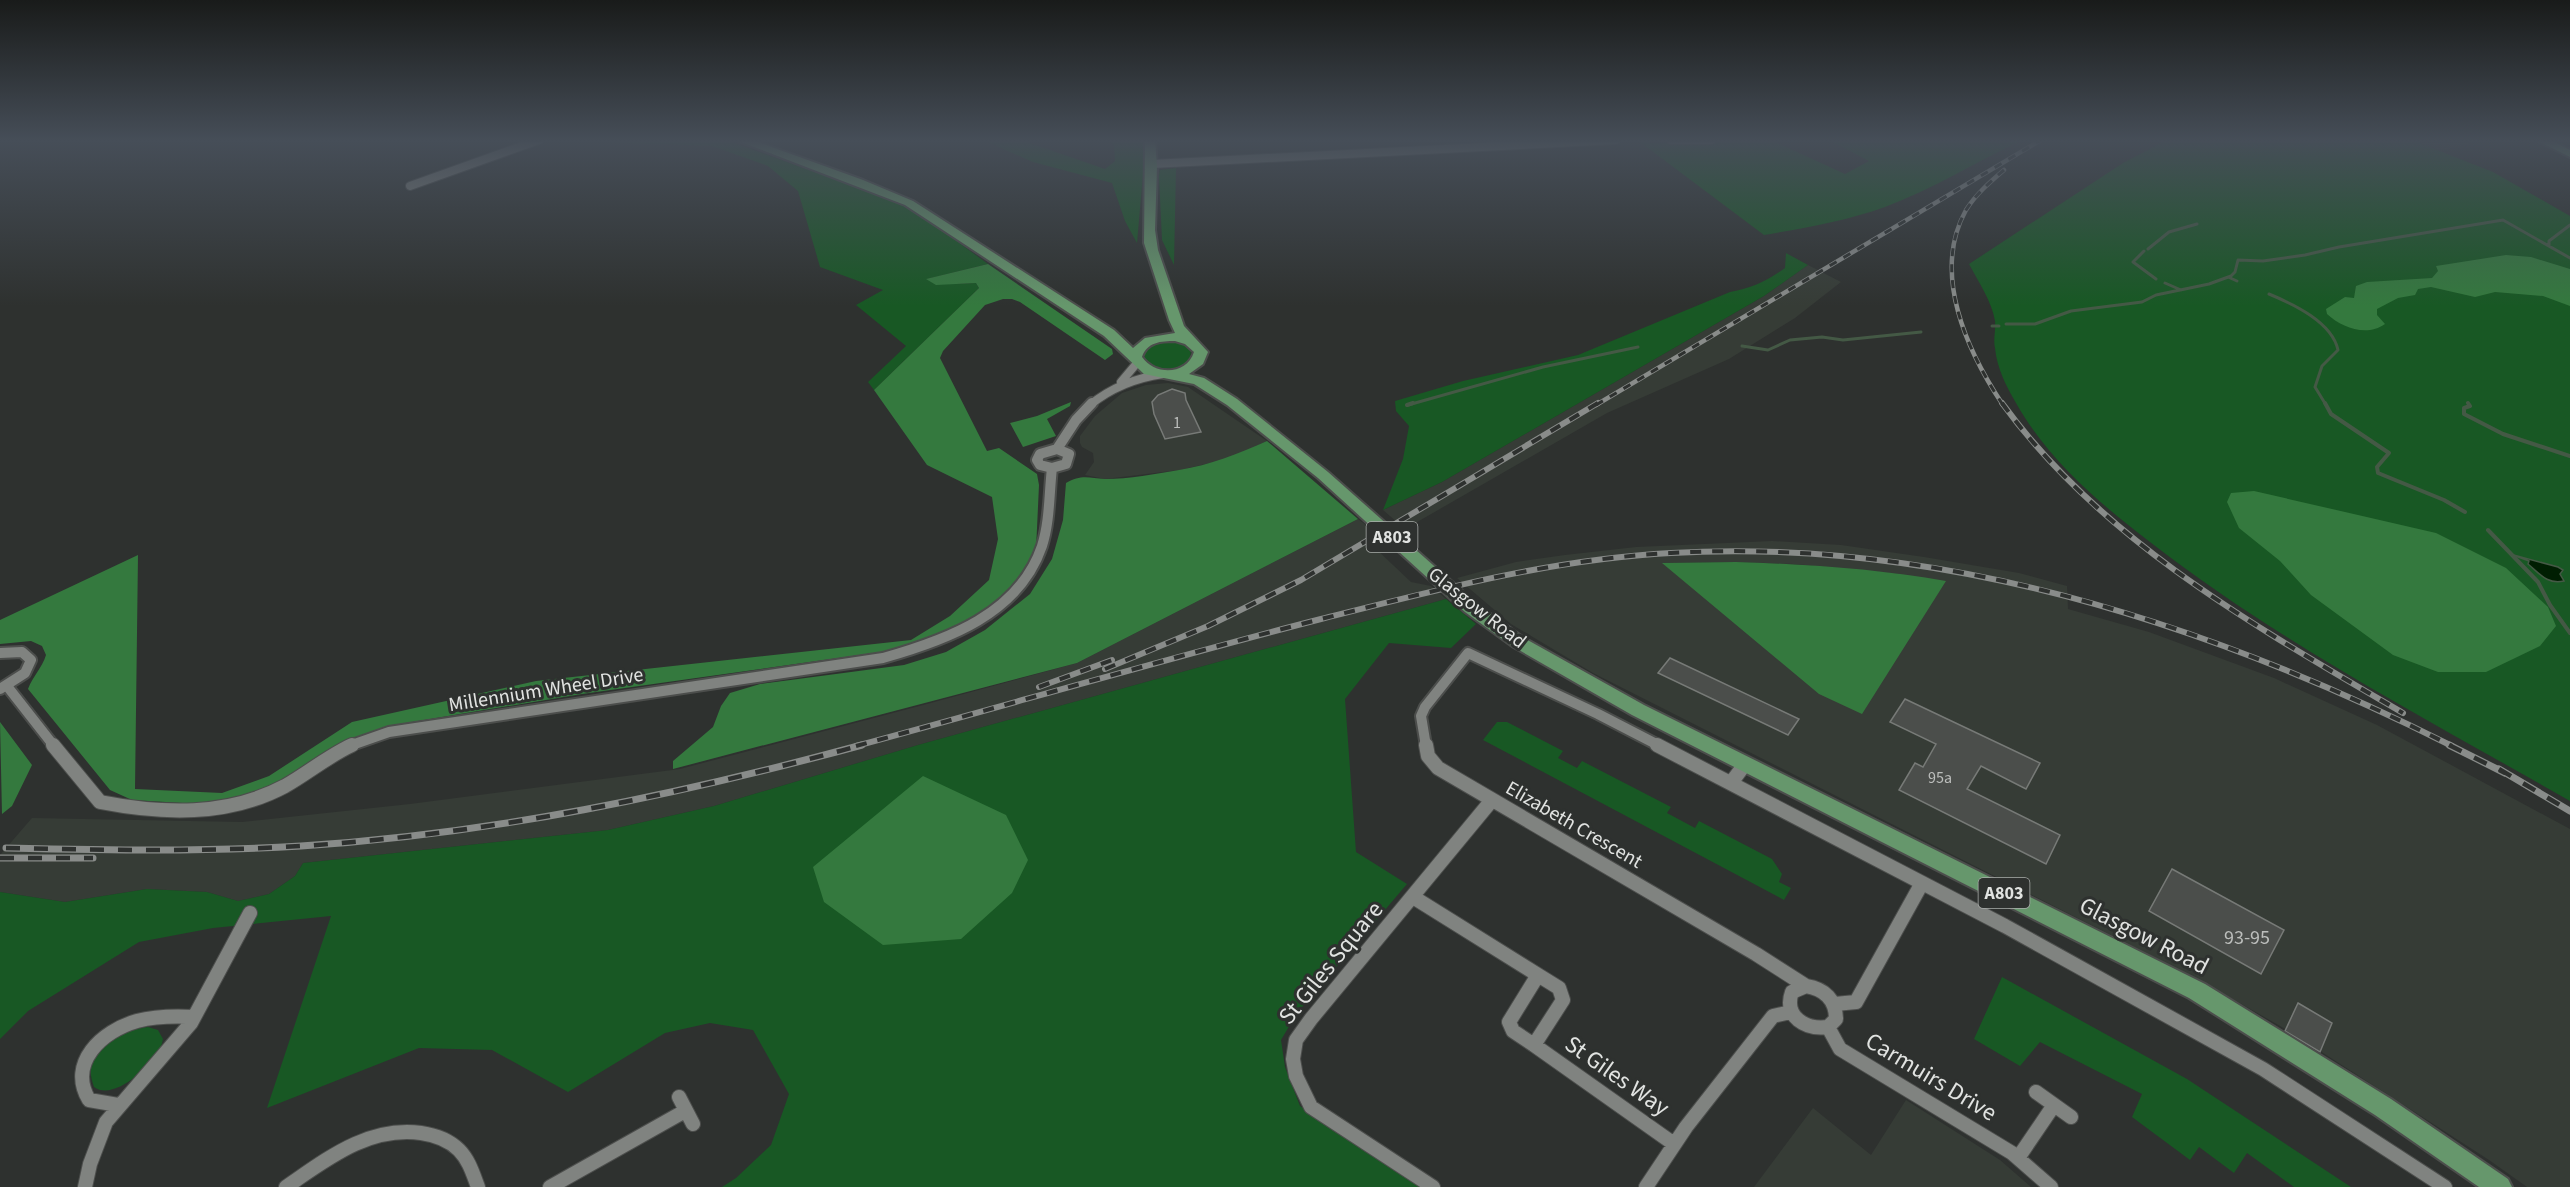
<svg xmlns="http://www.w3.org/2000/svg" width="2570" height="1187" font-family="'Source Sans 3',sans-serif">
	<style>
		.built { fill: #363c36; fill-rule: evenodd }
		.green { fill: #185824 }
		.forest { fill: #34793e }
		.water { fill: #001e02; stroke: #445945; stroke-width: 1.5 }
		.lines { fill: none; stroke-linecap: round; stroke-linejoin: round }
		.stream-far1 { stroke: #445945; stroke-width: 3 }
		.stream { stroke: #445945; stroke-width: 4 }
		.building { fill: #4b4e4b; stroke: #777a77; stroke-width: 1.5 }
		.minor-far2-casing { stroke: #4c4e4c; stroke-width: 10 }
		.minor-far1-casing { stroke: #4c4e4c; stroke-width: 14 }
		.minor-casing { stroke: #4c4e4c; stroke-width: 16 }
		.primary-casing { stroke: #4c4e4c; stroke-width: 4 }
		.minor-far2 { stroke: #808380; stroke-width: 8 }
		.minor-far1 { stroke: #808380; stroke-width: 10 }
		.minor { stroke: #808380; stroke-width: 14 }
		.primary { fill: #66976c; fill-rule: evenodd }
		.rail-far2-casing { stroke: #898c8a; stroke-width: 4.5 }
		.rail-far1-casing { stroke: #898c8a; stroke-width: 6 }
		.rail-casing { stroke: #898c8a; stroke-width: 7 }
		.rail-far2 { stroke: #2e312f; stroke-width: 3; stroke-dasharray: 8; stroke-linecap: butt }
		.rail-far1 { stroke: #2e312f; stroke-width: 4; stroke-dasharray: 11; stroke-linecap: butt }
		.rail { stroke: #2e312f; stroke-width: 4.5; stroke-dasharray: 14; stroke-linecap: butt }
		.labels { text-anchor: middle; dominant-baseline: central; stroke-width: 6; stroke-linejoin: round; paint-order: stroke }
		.number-label { font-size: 16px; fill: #bcbebc }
		.shield { fill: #2e312f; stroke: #abaeac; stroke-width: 1.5 }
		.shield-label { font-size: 18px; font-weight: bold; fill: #e1e3e1 }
		.street-label { font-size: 20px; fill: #e1e3e1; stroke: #2e312f }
		.near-number-label { font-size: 20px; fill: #bcbebc }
		.near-street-label { font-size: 24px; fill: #e1e3e1; stroke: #2e312f }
	</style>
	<rect width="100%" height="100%" fill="#2e312f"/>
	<path class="built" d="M2412,140H2474L2477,141L2441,151Z
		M1808,265L1841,282L1795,318L1729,359L1607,413L1405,529L1383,510L1442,482L1764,296Z
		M1168,383L1188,387L1267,441L1232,458L1180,470L1105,479L1085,475L1094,462L1093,453L1082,447L1080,443V436L1095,416L1122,393L1146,385Z
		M1358,519L1383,538L1375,548L1411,582L1431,586L1446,599L918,745L714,806L608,830L303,863L295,876L269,894L238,901L207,892L147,889L65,902L0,892V855L32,818L242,822L410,804L680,769L927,704L1077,663Z
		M1772,541L1841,545L1924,557L2019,573L2067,586L2068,609L2149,632L2274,678L2377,725L2570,829V1187H2527L2489,1160L2289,1031L2192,976L1593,673L1511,624L1457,578L1516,562L1565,555L1636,547ZM1736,562L1794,564L1910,575L1664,563Z
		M1906,1100L2000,1160L2031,1187H1754L1813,1108L1871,1155Z"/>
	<path class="green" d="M545,140H726L900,203L925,218L988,264L927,279L948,284L976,283L979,288L874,390L868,382L906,346L856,305L883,290L820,267L798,191L768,166L712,146Z
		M983,140H1021L1105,169L1115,161L1114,146L1109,140H1144L1145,151L1137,243L1125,221L1112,183L1033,162Z
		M1734,140H1771L1845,174L1869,161L1829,140H2022C1976,162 1933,189 1885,207C1846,221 1805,228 1764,235L1640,142L1698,145Z
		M2167,140H2412L2493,172L2570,216V801C2427,719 2280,643 2150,542C2099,503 2048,460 2016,403C2006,386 1997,368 1995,348C1993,340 1996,330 1995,321C1992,302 1978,281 1969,264L2123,163Z
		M1176,168L1174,265L1162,240L1159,176L1160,170Z
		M1786,253L1808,265L1764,296L1442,482L1383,510L1403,459L1409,426L1396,411L1395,401L1463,381L1578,355L1730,292C1752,288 1767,281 1785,268Z
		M1167,341L1182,343L1191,350L1190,359C1179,371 1159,372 1146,362L1143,353L1151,345Z
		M1446,599L1476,624L1451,648L1389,643L1345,699L1356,852L1407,884L1297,1013L1281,1040L1285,1067L1300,1106L1420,1187H722L736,1178L771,1145L789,1094L753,1030L710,1023L665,1033L568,1092L492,1050L419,1048L267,1108L331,916L213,928L139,942L28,1011L0,1039V892L65,902L147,889L207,892L238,901L269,894L295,876L303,863L608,830L714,806L918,745Z
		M1497,722H1507L1563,751L1558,758L1577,768L1582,761L1671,807L1667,813L1695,828L1699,821L1772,859L1782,874L1779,882L1791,888L1784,900L1483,740Z
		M2002,977L2187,1079L2351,1187H2294L2247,1153L2234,1173L2199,1147L2190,1160L2132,1117L2142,1094L2040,1042L2020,1066L1974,1039Z
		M148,1027L158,1030L163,1039C162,1043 161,1049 159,1052C148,1069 113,1101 94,1087C92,1081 90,1075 91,1068C94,1045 128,1029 148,1027Z"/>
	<path class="forest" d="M2506,255L2531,257L2570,269V306L2543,296L2495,292L2475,297L2431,287L2418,289L2415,295L2398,298L2377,309V315L2385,324C2367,337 2342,328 2327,314L2326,309L2345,297L2354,298L2356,286L2367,282L2432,278L2438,271L2436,266Z
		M988,264L1112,349L1113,354L1105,360L1020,302L1012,299H1003L985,305L943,351L940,358L987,451L999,448L1037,474L1039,485L1036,550L1009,592L987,611L935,638L902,649L582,694L394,725L351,739L261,792L226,802L199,804L132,800L110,790L28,689C33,676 42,668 46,655L42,646L31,641L0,644V620L138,555L135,789L222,793L269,776L352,722L536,681L911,640L950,616L989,580L998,539L992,497L927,465L874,390L979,288L976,283L936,285L926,279Z
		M1071,402L1070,406L1047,419L1056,436L1023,447L1010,423L1037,416Z
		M1267,441L1358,519L1077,663L673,769V761L713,727L721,706L730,693L760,684L904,665L946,652L985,630L1030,594L1052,559L1063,520L1066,483C1081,474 1089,478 1105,479C1129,479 1156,474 1179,470C1210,465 1238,454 1267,441Z
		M2254,491L2436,533L2506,568L2548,607L2556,626L2540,646L2486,672H2438L2393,655L2311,595L2280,561L2239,528L2227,502L2231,493Z
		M1736,562C1806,564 1877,569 1946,581L1862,714L1819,694L1662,563Z
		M0,722L32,765L12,806L2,814Z
		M923,776L1006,815L1028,860L1012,893L961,939L883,945L824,902L813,867Z"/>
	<path class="water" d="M2510,554L2558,567L2563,570L2560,574L2564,581C2547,585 2539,573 2528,564L2529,561Z"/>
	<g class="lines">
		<path class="stream-far1" d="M2549,246V241L2570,225
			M2148,249L2169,232L2197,224
			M2144,251L2133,262L2156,279
			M2228,277L2237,281
			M2165,283L2181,290
			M2269,294C2293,304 2332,322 2338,350L2322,366L2315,387L2326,405
			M2006,324H2035L2071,311L2142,302L2156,295L2209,284L2231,276L2235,272L2238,260L2263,261L2305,255L2339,247L2503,220L2570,258
			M1992,326H1999
			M1742,346L1768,350L1790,340L1822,337L1843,340L1921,332
			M1408,405L1543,367L1638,347"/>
		<path class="stream" d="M2325,403L2331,414L2389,453L2377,467L2378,473L2444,500L2465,512
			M2468,403L2470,406L2464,408V414L2503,434L2570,456
			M1407,405L1413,403
			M2488,530L2538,582L2550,605L2570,633"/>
	</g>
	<path class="building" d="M1172,389L1185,393L1186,400L1201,432L1165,439L1154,414L1152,402L1158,395Z
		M1670,658L1799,719L1788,735L1658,673Z
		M1905,699L2040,763L2026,789L1981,766L1967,789L2060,835L2046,864L1899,790L1915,763L1923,767L1936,744L1890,722Z
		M2172,869L2284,930L2261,974L2149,911Z
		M2298,1003L2332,1023L2320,1052L2285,1031Z"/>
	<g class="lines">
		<defs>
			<path id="minor-far2" d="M1671,140H1711
				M1152,164L1616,140
				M410,186L539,140
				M1121,382L1137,363
				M1090,405C1112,387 1135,378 1163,374"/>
			<path id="minor-far1" d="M1057,449L1076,420L1092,403
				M1057,449L1069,454L1066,464L1052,468L1040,465L1037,460L1040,454Z
				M0,653L22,652L31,660L25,673L0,689
				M7,686L54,746
				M349,746L389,732L883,658C947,640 1019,614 1042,546C1050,521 1049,493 1052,468
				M1426,746L1421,716L1425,707L1468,653L1598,714L1660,746"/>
			<path id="minor" d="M53,745L100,802C162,814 227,817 285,786C308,773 328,756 352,745
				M1426,745L1428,756L1438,768L1756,954L1806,986
				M1657,745L2005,926L2263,1069L2445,1187
				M1731,783L1745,764
				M1413,897L1538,975
				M1538,975L1559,988L1563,1000L1534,1045L1513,1031L1509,1022Z
				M1806,986C1825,989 1836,1000 1836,1019L1828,1027C1806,1030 1783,1017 1792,992Z
				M1835,1004L1856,1002L1922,883
				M1828,1027L1840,1049L2012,1153L2051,1187
				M1534,1045L1674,1144
				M2036,1092L2071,1117
				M679,1097L693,1124
				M118,1105L89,1100C67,1063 102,1031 137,1021C156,1016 175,1016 194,1017
				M2018,1158L2054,1105
				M85,1187L90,1164L106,1122L191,1023L250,913
				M286,1187C327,1159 368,1126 421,1133C435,1135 449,1140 459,1150C469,1160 473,1174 478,1187
				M550,1187L685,1111
				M1433,1187L1311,1107L1296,1076L1293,1059L1296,1040L1311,1019L1492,800
				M1646,1187L1686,1127L1773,1016L1791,1012"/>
			<path id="primary" d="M736,140H752L863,180L913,201L1114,330L1133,348L1145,338L1175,333L1169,320L1144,243L1145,140H1155L1157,166L1155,230L1158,250L1184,326L1208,352L1203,364L1189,374L1204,378L1237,399L1328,472L1477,604L1524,638L1644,705L2205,984L2391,1099L2508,1179L2512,1187H2479L2375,1115L2189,998L1632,715L1512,646L1465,612L1318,478L1227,405L1194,384L1144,374L1104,336L905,205ZM1175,341L1185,344L1194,352C1187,375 1155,376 1142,357C1147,342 1161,341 1175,341Z
				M2536,140H2550L2570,150V157Z"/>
		</defs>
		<use href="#minor-far2" class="minor-far2-casing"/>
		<use href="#minor-far1" class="minor-far1-casing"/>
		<use href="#minor" class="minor-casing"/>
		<use href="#primary" class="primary-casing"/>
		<use href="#minor-far2" class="minor-far2"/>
		<use href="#minor-far1" class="minor-far1"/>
		<use href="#minor" class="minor"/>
		<use href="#primary" class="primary"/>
		<defs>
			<path id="rail-far2" d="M1596,405L2041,140
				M2003,405C1967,351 1931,273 1966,210C1976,194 1990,182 2004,170"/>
			<path id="rail-far1" d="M2002,403C2103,542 2258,628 2403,713
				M1105,669L1208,626L1301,580L1598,403
				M1039,687L1112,660
				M856,746C1011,704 1165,659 1321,619C1436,590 1553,559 1671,553C1944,537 2212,625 2452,746"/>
			<path id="rail" d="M2449,745L2505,773
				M2499,769L2570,811
				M6,848C104,850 203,852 301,846C491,834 678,795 862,745
				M0,858H93"/>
		</defs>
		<use href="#rail-far2" class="rail-far2-casing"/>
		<use href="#rail-far1" class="rail-far1-casing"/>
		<use href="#rail" class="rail-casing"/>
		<use href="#rail-far2" class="rail-far2"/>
		<use href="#rail-far1" class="rail-far1"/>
		<use href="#rail" class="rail"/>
	</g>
	<linearGradient id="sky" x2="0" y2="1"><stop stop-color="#191b1a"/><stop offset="0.46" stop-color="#464e58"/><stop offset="1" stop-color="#464e58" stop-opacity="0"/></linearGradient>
	<rect width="2570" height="306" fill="url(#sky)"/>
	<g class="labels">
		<g class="number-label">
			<text x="1177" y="423">1</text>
			<text x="1940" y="778">95a</text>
		</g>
		<g class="shield">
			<rect x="1366.5" y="522" width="51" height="30" rx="4.5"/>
			<rect x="1978.5" y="878" width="51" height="30" rx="4.5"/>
		</g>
		<g class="shield-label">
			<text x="1392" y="537">A803</text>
			<text x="2004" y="893">A803</text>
		</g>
		<g class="street-label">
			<text transform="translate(1477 608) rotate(38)">Glasgow Road</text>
			<text transform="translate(546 690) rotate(-9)">Millennium Wheel Drive</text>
			<text transform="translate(1574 825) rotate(30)">Elizabeth Crescent</text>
		</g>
		<g class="near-number-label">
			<text x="2247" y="938">93-95</text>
		</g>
		<g class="near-street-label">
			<text transform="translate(2144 936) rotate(27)">Glasgow Road</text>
			<text transform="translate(1331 963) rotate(-51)">St Giles Square</text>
			<text transform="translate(1617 1076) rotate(35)">St Giles Way</text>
			<text transform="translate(1931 1077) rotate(31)">Carmuirs Drive</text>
		</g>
	</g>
</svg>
